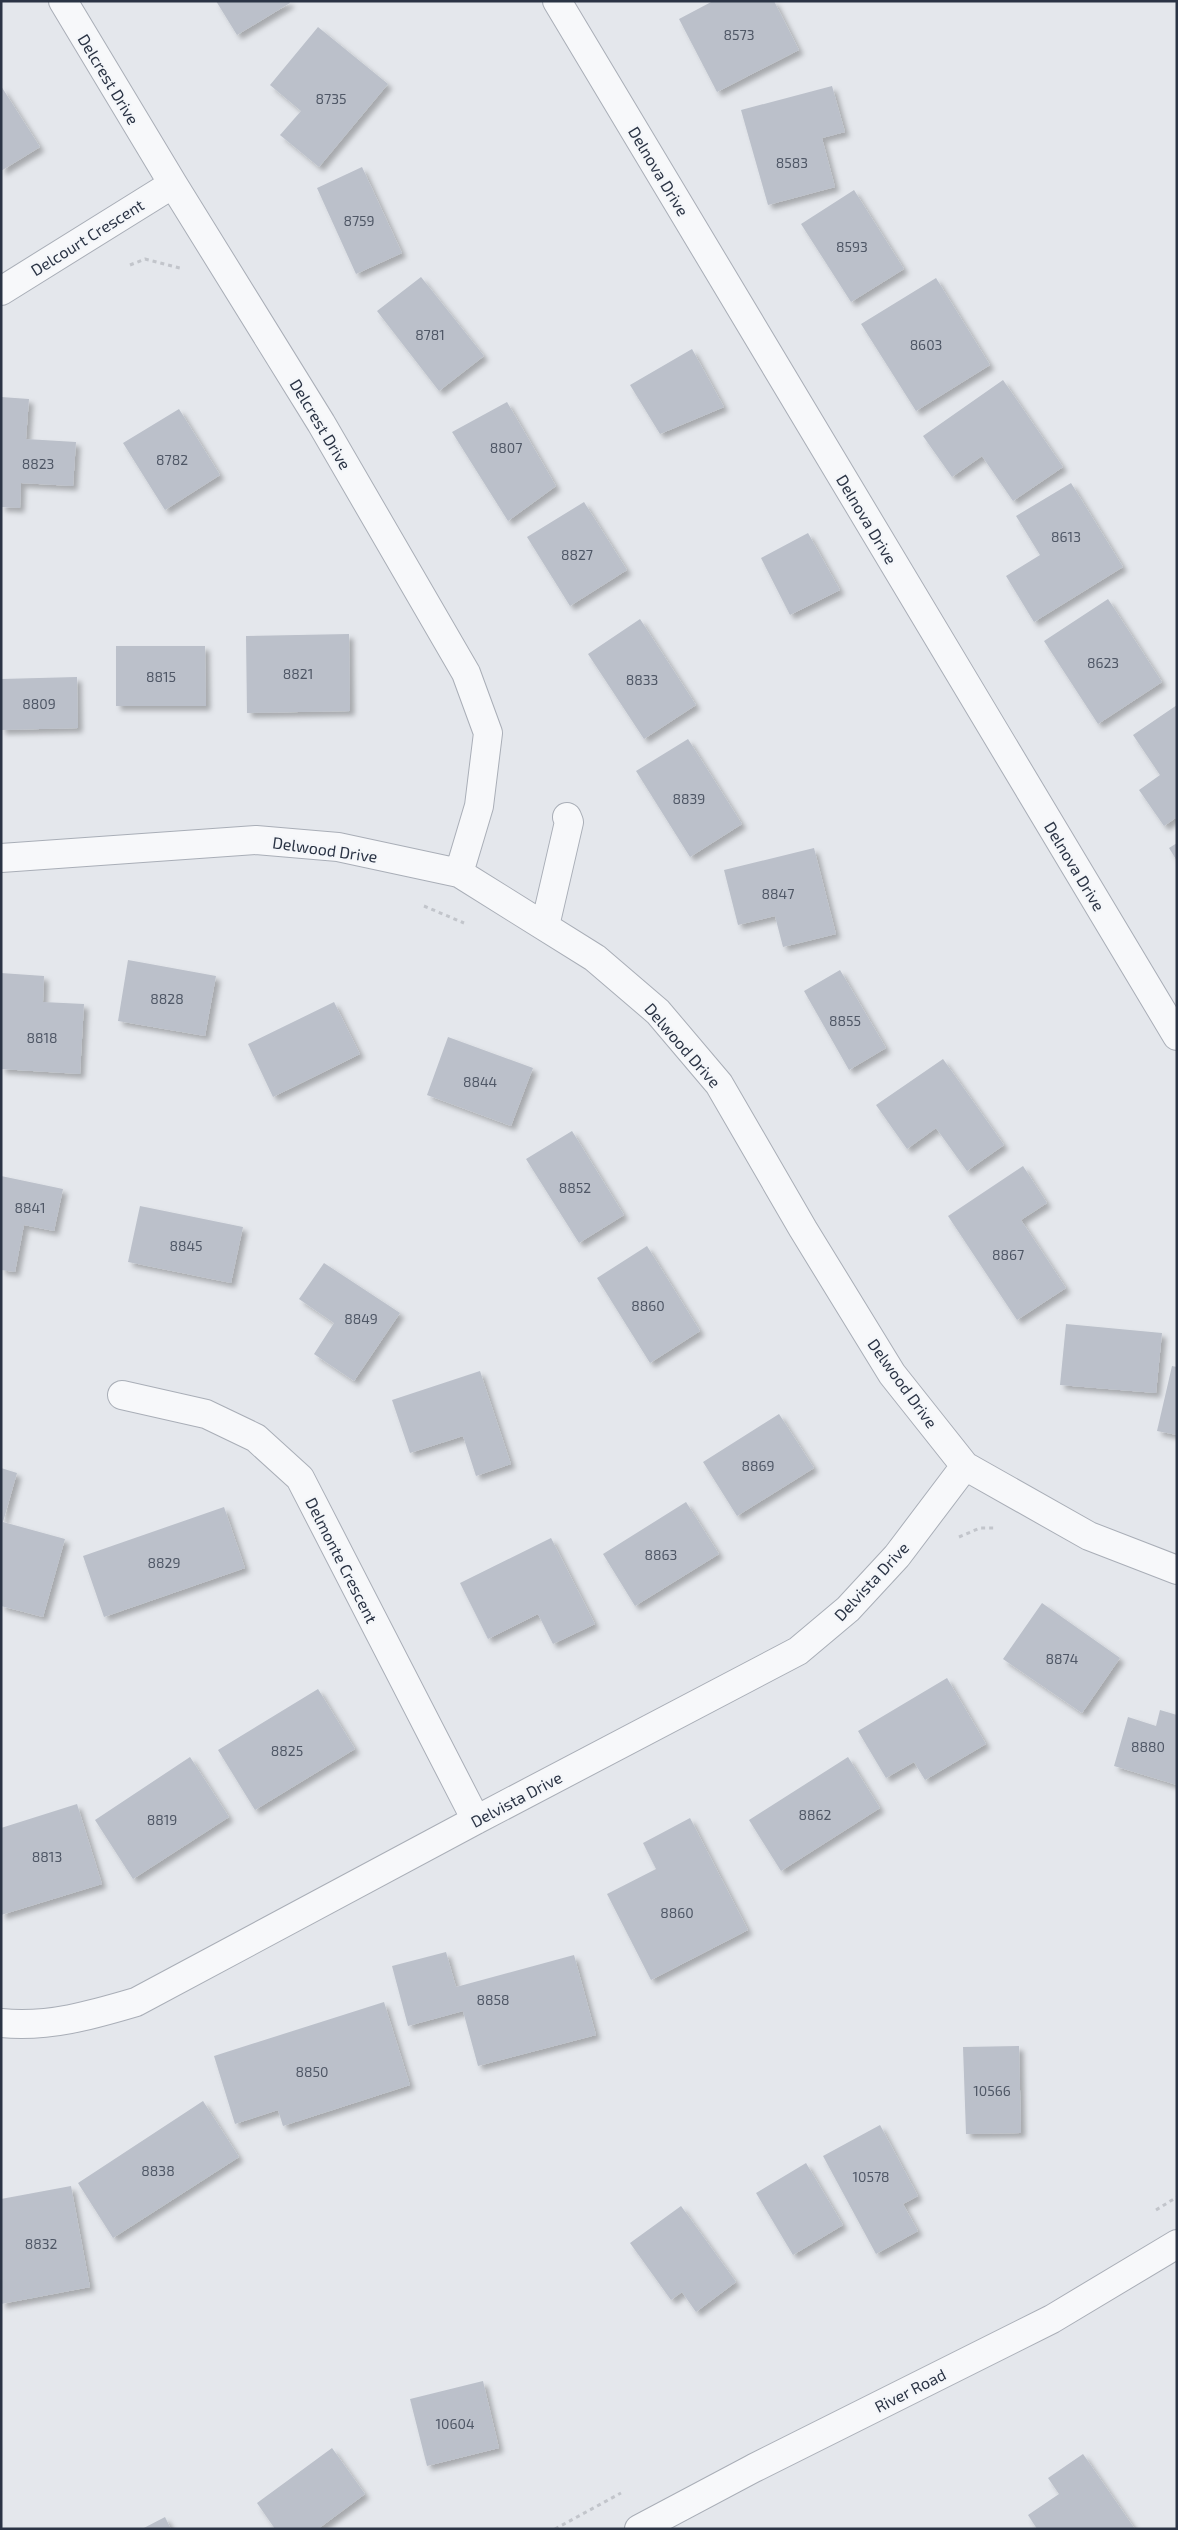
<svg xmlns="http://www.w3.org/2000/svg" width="1178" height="2530" font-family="'Exo 2',sans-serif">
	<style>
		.building { fill: #bbc0ca; filter: url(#shadow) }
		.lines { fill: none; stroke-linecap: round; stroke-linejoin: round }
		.minor-casing { stroke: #a9aeb7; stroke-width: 30 }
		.tertiary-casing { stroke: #a9aeb7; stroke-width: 30 }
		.path { stroke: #c2c5cb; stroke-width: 3; stroke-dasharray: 4 4; stroke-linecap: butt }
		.minor { stroke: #f7f8fa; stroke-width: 28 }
		.tertiary { stroke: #f7f8fa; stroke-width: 28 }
		.labels { text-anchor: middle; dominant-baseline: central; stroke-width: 4.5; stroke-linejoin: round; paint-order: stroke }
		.number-label { font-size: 14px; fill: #4f5766 }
		.street-label { font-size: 16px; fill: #2b3445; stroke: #f4f6f9 }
	</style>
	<defs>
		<filter id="shadow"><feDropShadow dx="4.5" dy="4.5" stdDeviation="2.5" flood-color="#0004"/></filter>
	</defs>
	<rect width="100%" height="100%" fill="#e4e7ec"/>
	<path class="building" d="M216,1H289L290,3L237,35Z
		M713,1H774L799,50L717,92L679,19Z
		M318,27L388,84L319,167L280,135L301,111L270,85Z
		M1,86L40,147L1,171Z
		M832,86L845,132L822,138L835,187L768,205L741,110Z
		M362,167L402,253L356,274L317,188Z
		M854,190L904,269L851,302L801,224Z
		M421,277L484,356L439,391L377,311Z
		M936,278L990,365L916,411L861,324Z
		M692,349L724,407L660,434L630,385Z
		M1003,380L1063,467L1013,501L982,456L952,477L923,436Z
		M1,397L29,399L26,439L76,442L73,486L21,483L20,508L1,507Z
		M507,402L556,486L508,521L452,432Z
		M179,409L220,475L165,510L123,443Z
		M1071,483L1123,567L1034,622L1006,576L1040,555L1016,516Z
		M584,502L627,570L570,606L527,537Z
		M808,533L840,590L790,615L761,558Z
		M1108,599L1162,682L1098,724L1044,641Z
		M640,619L696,705L644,739L588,654Z
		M349,634L350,711L247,713L246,636Z
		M116,646H205L206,706H116Z
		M77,677L78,728L1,730V679Z
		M1177,705V817L1164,826L1139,790L1160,775L1133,735Z
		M688,739L742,824L690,857L636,771Z
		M1177,843V861L1169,848Z
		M814,848L836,934L783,947L775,916L738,925L724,870Z
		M128,960L216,976L205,1036L118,1021Z
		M840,970L886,1048L849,1070L804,991Z
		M1,973L44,976L43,1002L84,1004L80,1074L1,1069Z
		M334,1002L360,1054L273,1097L248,1044Z
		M448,1037L533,1068L511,1126L427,1095Z
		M943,1059L1004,1145L967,1171L936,1128L907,1149L876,1105Z
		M572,1131L624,1215L579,1243L526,1159Z
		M1023,1166L1047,1203L1021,1220L1066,1288L1017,1320L948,1216Z
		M1,1176L63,1189L54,1231L24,1225L15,1272L1,1270Z
		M140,1206L243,1227L231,1283L128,1262Z
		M647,1246L700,1331L650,1363L597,1278Z
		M324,1263L400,1313L354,1381L314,1354L334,1323L299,1299Z
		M1066,1324L1162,1333L1156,1393L1060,1385Z
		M1172,1366L1177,1367V1435L1157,1431Z
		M480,1371L511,1464L476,1476L463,1436L410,1453L392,1400Z
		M779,1414L814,1468L737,1516L703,1462Z
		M1,1468L17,1473L3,1522L65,1539L43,1617L1,1606Z
		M686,1502L719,1554L635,1606L603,1554Z
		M224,1507L245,1568L104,1617L83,1556Z
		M551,1538L595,1624L553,1644L538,1614L488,1639L460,1583Z
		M1042,1603L1120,1658L1082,1713L1003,1659Z
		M947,1678L986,1744L925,1780L914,1762L886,1778L858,1731Z
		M318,1689L355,1749L255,1810L218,1750Z
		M1160,1710L1177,1715V1785L1114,1766L1128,1717L1156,1726Z
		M190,1757L229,1817L133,1879L95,1820Z
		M848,1757L880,1808L781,1871L749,1820Z
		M77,1804L102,1884L1,1915V1828Z
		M690,1818L748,1930L651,1980L607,1894L656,1869L643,1843Z
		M446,1952L456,1987L574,1955L596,2035L478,2066L463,2011L408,2026L392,1966Z
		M384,2002L410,2085L283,2126L278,2110L235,2124L214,2056Z
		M1019,2046L1021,2133L966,2134L963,2047Z
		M203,2101L239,2157L113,2238L78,2183Z
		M880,2125L918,2196L903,2204L918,2231L876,2254L823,2156Z
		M806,2163L843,2225L793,2255L756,2193Z
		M71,2186L90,2287L1,2304V2199Z
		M681,2206L736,2282L696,2312L682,2292L671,2300L630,2243Z
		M483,2381L499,2448L427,2466L410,2399Z
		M332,2448L365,2494L318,2529H275L257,2503Z
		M1083,2454L1135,2529H1037L1028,2515L1059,2494L1048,2478Z
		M165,2517L171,2529H142Z"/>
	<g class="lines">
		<defs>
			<path id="minor" d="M63,1L173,184L321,423L466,673L488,733L479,806L459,873
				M557,1L1177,1036
				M1,291L173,184
				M1,858L256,840L338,847L459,873L595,958L658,1012L719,1084L803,1229L892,1374L965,1466L1089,1536L1177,1570
				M545,926L569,822L567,817
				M122,1395L206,1414L256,1438L300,1478L476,1820
				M1,2023C48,2028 92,2015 136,2002L476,1820L798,1651L848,1609L897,1556L965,1466"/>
			<path id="tertiary" d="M639,2529L754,2468L1052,2319L1177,2244"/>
		</defs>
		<use href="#minor" class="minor-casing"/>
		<use href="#tertiary" class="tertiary-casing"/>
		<path class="path" d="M130,265L145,259L180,268
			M424,906L464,923
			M959,1537L980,1528H996
			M1156,2210L1177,2197
			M555,2529L621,2493"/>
		<use href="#minor" class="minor"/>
		<use href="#tertiary" class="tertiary"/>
	</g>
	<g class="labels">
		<g class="number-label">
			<text x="739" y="34">8573</text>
			<text x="331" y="98">8735</text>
			<text x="792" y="162">8583</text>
			<text x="359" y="220">8759</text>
			<text x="852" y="246">8593</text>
			<text x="430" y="334">8781</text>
			<text x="926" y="344">8603</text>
			<text x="506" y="447">8807</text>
			<text x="172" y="459">8782</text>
			<text x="38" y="463">8823</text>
			<text x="1066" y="536">8613</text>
			<text x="577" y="554">8827</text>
			<text x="1103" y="662">8623</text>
			<text x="298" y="673">8821</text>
			<text x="161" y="676">8815</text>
			<text x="642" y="679">8833</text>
			<text x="39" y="703">8809</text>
			<text x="689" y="798">8839</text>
			<text x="778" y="893">8847</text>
			<text x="167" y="998">8828</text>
			<text x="845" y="1020">8855</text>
			<text x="42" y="1037">8818</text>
			<text x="480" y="1081">8844</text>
			<text x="575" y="1187">8852</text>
			<text x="30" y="1207">8841</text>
			<text x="186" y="1245">8845</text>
			<text x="1008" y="1254">8867</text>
			<text x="648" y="1305">8860</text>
			<text x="361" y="1318">8849</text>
			<text x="758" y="1465">8869</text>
			<text x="661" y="1554">8863</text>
			<text x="164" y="1562">8829</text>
			<text x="1062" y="1658">8874</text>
			<text x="1148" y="1746">8880</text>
			<text x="287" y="1750">8825</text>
			<text x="815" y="1814">8862</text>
			<text x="162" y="1819">8819</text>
			<text x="47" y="1856">8813</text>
			<text x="677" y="1912">8860</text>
			<text x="493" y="1999">8858</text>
			<text x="312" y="2071">8850</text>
			<text x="992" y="2090">10566</text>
			<text x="158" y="2170">8838</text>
			<text x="871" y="2176">10578</text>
			<text x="41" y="2243">8832</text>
			<text x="455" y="2423">10604</text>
		</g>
		<g class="street-label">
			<text transform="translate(109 79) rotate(59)">Delcrest Drive</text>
			<text transform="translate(659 171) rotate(59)">Delnova Drive</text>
			<text transform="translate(87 237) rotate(-32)">Delcourt Crescent</text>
			<text transform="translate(321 424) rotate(59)">Delcrest Drive</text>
			<text transform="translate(867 519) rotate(59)">Delnova Drive</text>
			<text transform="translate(325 849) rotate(8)">Delwood Drive</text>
			<text transform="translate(1075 866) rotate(59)">Delnova Drive</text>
			<text transform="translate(683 1045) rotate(49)">Delwood Drive</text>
			<text transform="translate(903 1383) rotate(54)">Delwood Drive</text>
			<text transform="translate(342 1560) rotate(63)">Delmonte Crescent</text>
			<text transform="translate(871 1581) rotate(-47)">Delvista Drive</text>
			<text transform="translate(516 1799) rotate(-28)">Delvista Drive</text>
			<text transform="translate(910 2390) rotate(-27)">River Road</text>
		</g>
	</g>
	<rect width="1178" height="2530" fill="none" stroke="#2b3445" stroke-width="5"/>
</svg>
